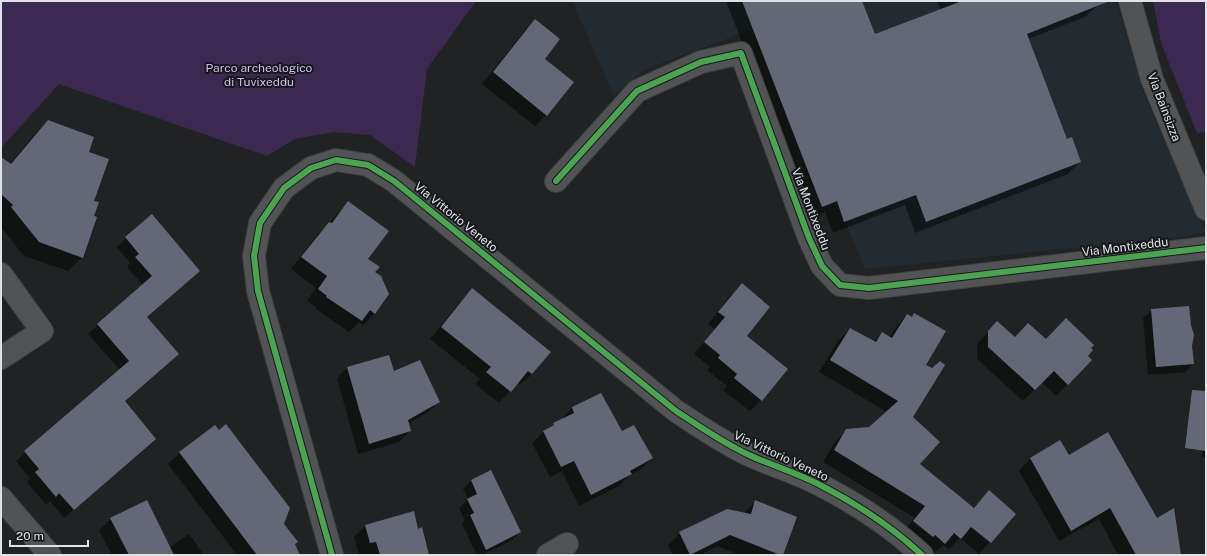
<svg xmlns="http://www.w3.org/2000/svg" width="1207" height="556" font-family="'Public Sans',sans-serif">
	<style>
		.built { fill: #232b30 }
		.park { fill: #3b2951 }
		.shadow { fill: #0007 }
		.building { fill: #646876 }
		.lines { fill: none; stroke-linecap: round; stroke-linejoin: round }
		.minor-casing { stroke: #3d3e3f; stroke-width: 24 }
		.minor { stroke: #525354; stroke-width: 22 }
		.cycleway-casing { stroke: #16191b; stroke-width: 8 }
		.cycleway { stroke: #4ca352; stroke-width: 6 }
		.labels { text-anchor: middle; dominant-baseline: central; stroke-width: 4; stroke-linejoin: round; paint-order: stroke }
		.park-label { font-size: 12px; fill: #d1b9f2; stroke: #16191b }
		.street-label { font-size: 12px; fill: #e0e2e4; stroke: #16191b }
	</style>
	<rect width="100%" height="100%" fill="#202223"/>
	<path class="built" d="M572,1H1116L1144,94L1205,232L1184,237L865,269L837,202L822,207L753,29L644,70L614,96Z"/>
	<path class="park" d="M1,1H476L427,69L415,167L370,135L334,132L295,139L267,156L59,84L1,148Z
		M1153,1H1206V132L1197,133L1161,43Z"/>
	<path class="shadow" d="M726,1H861L874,35L941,10L937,1H1095L1097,6L1085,17L1028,39L1067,140L1080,162L1068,174L915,233L905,205L833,233L825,212L810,218Z
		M535,21L543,59L546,115L535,126L482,84L524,32Z
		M49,121L93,201L82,257L68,271L24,256L1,227V164H10L34,135Z
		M348,203L367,259L388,294L374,314L363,325L359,322L349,332L316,309L317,308L307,301L316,288L291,269L318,234L330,223L337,214Z
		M152,215L199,271L146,318L124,402L146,447L64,518L50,501L46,505L27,482L30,478L16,461L120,370L88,334L143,285L127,267L130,263L117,247Z
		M742,285L746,336L761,400L750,411L723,390L727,386L707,370L710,367L694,354L715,329L708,324L730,296Z
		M472,289L532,374L520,385L517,383L499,403L475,384L480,379L430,339L461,301Z
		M1152,310L1193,364L1185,372L1148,375L1143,318Z
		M914,314L925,365L912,418L919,464L973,508L989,492L1015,514L979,554L960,538L949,549L943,545L933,554L923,546L902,533L915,518L823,462L835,442L847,430L870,428L887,412L819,372L838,341L850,329L873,342L882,334L889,337L896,327L907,315L911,317Z
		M997,322L1015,338L1046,340L1090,348L1087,356L1091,360L1056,396L1042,382L1023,401L977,359V344Z
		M388,356L393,373L439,402L428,412L408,424L410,431L399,442L358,454L337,378L347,368Z
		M600,394L622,433L652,458L640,470L629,476L619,486L579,506L562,471L550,477L532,443L543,432L561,420L572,408Z
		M1206,422V457H1202Z
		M214,426L283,524L299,555H237L168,464L180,453Z
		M1060,442L1068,456L1157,519L1180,555H1118L1099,519L1059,541L1019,471L1030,459Z
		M490,472L520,532L512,540L482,555H477L462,524L465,521L459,508L468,499L463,489L471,481Z
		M755,502L782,555H739L718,546L700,555H673L668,545L680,533L744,513Z
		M111,519L169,548L189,534L202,552L199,555H112L99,530Z
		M366,526L417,530L428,555H359L354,537Z"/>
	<path class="building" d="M742,1H862L875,34L962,1H1107V2L1027,34L1067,139L1072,137L1081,162L926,222L916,195L844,222L837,201L822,207Z
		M535,19L560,39L545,59L574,82L547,116L493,72Z
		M48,120L94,137L89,152L109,159L94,201L99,202L94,216L97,217L83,258L39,242L11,207L13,205L1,194V157L11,164Z
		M348,201L389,231L368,259L380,267L375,272L381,276L389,294L375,314L370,310L362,321L326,297L327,296L318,289L327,276L301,257L329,222L332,223Z
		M152,214L200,271L147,317L179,354L125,401L156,439L74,510L59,493L56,497L35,472L39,469L24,451L129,361L97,324L152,276L135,257L139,254L125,237Z
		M742,283L770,307L747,336L788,369L762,401L734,378L737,374L718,358L720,355L704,342L725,317L718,312Z
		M472,288L551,352L532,374L528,371L511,392L486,372L491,367L441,327Z
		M1189,306L1191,325L1194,335L1192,346L1194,364L1156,367L1151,309Z
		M914,313L946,331L926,365L932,368L940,361L945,365L913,417L940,442L920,464L974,508L989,490L1016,514L991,543L971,527L961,539L954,533L945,544L935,535L933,537L913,521L925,506L834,450L846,429L869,427L898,401L830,360L850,328L876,342L882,332L892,338L907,314L912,317Z
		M1066,318L1094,345L1091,348L1093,350L1088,356L1092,360L1068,385L1054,371L1035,390L988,347V331L997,321L1015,337L1028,323L1046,339Z
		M389,355L394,371L420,360L440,402L408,420L411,431L369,444L347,367Z
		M1192,390L1206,391V451L1185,448Z
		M601,393L622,431L634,425L653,458L630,471L632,474L591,495L574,461L561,467L543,431L554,425L553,423L574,413L572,407Z
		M226,424L290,508L284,524L298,542L295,544L300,555H257L179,452L215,425L219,430Z
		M1108,432L1157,518L1174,508L1181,555H1136L1110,508L1071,531L1030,458L1060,440L1069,455Z
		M491,470L521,532L486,550L470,515L474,513L467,499L477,494L471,480Z
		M147,500L174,555H129L110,518Z
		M755,500L797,517L783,555H780L730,535L690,555L679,532L727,509L751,514Z
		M414,511L418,529L422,527L429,555H380L376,542L370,543L365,525Z"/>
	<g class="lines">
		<defs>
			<path id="minor" d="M1130,1L1152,79L1206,209
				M556,181L637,91L701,62L741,53L809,238L822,266L840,285L869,288L1206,248
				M1,274L42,331L1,358
				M1,498L50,555
				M332,555L258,291L254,256L260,223L284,188L311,168L336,160L368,165L394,181L676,411C699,426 723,443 749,455C773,466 798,473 822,486C857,504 892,527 922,555
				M548,555L567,544"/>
		</defs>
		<use href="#minor" class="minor-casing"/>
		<use href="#minor" class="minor"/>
		<defs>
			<path id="cycleway" d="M556,181L637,91L701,62L741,53L809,238L822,266L840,285L869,288L1206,248
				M332,555L258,291L254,256L260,223L284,188L311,168L336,160L368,165L394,181L676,411C699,426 723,443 749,455C773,466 798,473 822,486C857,504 892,527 922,555"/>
		</defs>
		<use href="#cycleway" class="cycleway-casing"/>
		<use href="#cycleway" class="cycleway"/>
	</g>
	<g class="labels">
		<g class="park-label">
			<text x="259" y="68">Parco archeologico<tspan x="259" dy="14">di Tuvixeddu</tspan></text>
		</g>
		<g class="street-label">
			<text transform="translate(1164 107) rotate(69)">Via Bainsizza</text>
			<text transform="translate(811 209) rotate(69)">Via Montixeddu</text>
			<text transform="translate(456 217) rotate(39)">Via Vittorio Veneto</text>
			<text transform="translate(1125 247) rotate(-7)">Via Montixeddu</text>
			<text transform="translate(781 456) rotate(25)">Via Vittorio Veneto</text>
		</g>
	</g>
	<rect width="1207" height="556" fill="none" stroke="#e0e2e4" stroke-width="4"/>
	<path d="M10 540v6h78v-6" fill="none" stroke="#e0e2e4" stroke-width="2"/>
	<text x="16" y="540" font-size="12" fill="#e0e2e4" stroke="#16191b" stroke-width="3" paint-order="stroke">20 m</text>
</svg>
